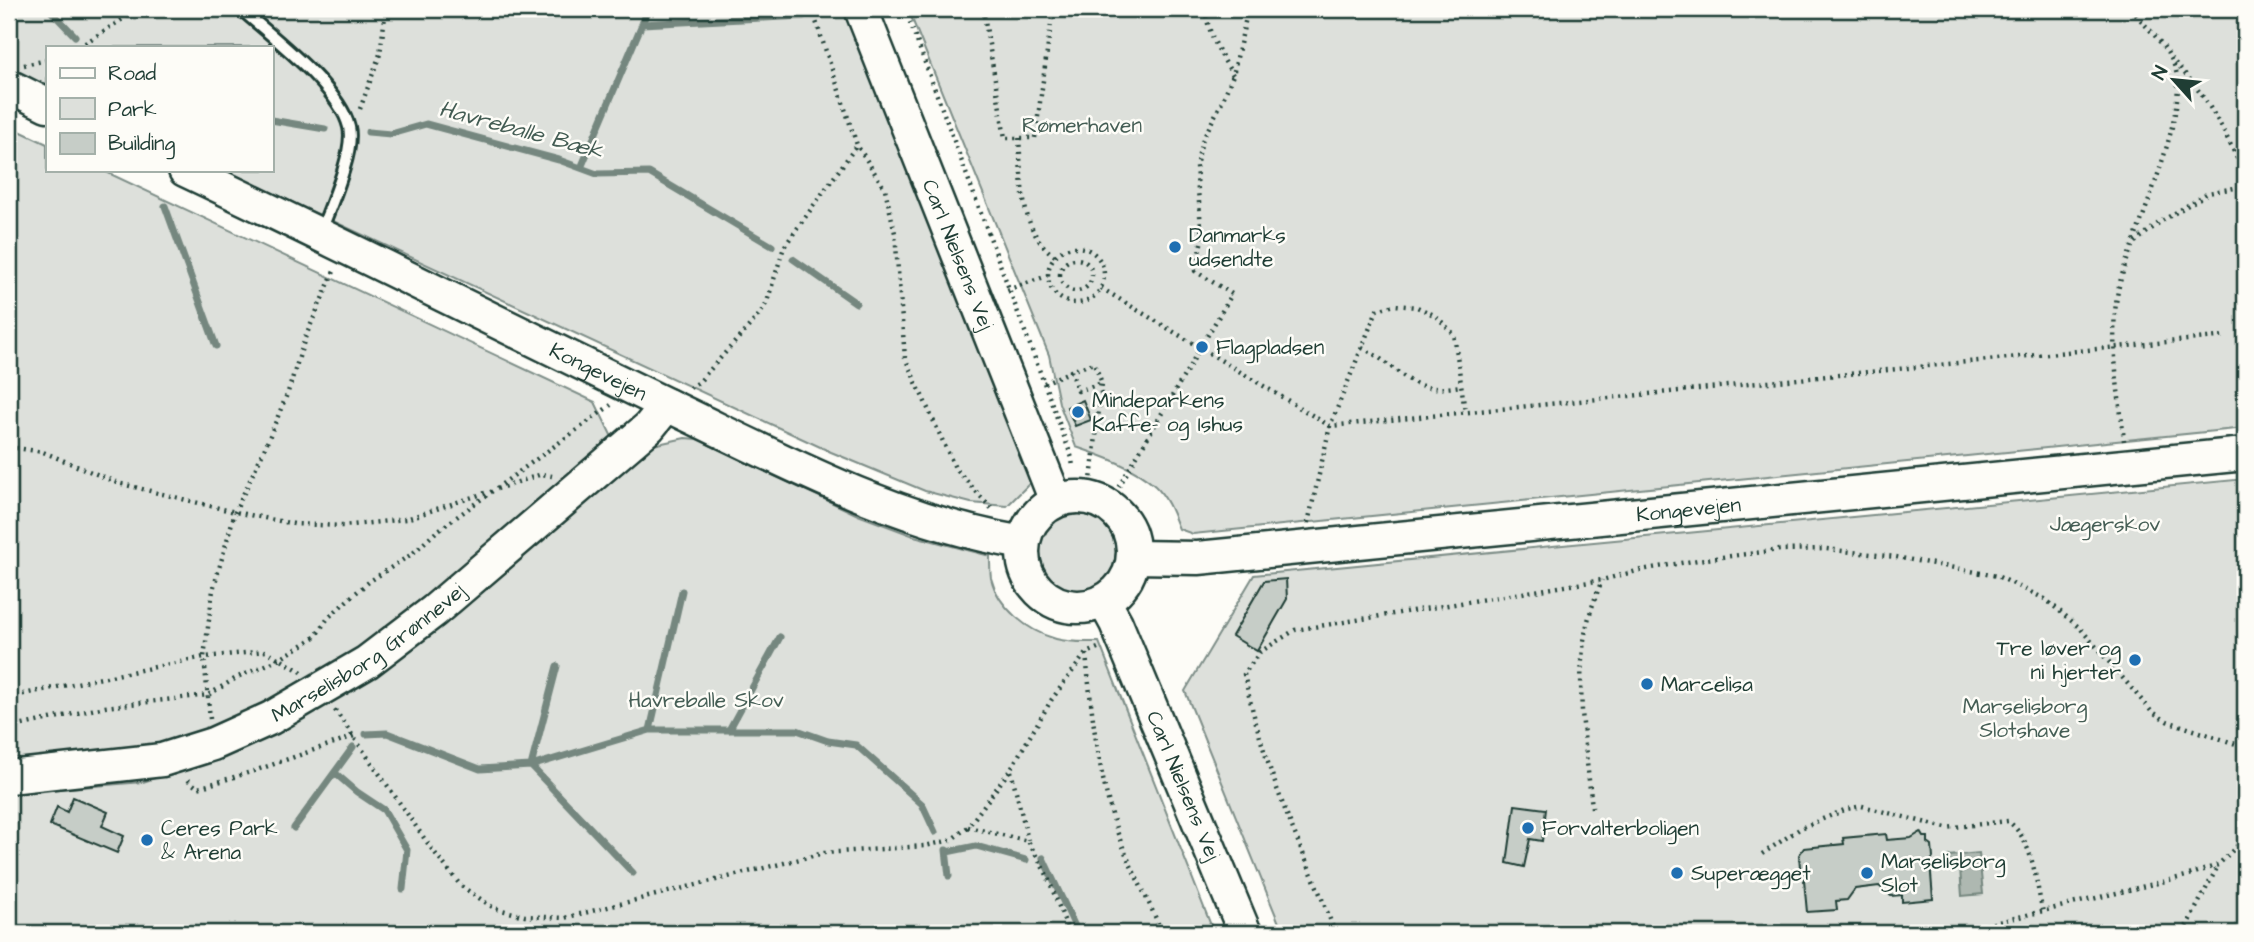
<svg xmlns="http://www.w3.org/2000/svg" width="2254" height="942" font-family="'Architects Daughter',sans-serif">
	<style>
		.green { fill: #dde0db; stroke: #7e8e88; stroke-width: 2 }
		.water { fill: #aeb8b1; stroke: #75877f; stroke-width: 2 }
		.lines { fill: none; stroke-linecap: round; stroke-linejoin: round }
		.stream { stroke: #75877f; stroke-width: 7 }
		.building { fill: #c6cdc7; stroke: #1f3d34; stroke-width: 2 }
		.lane-casing { stroke: #1f3d34; stroke-width: 16 }
		.secondary-casing { stroke: #1f3d34; stroke-width: 37 }
		.path { stroke: #1f3d34; stroke-width: 4.5; stroke-dasharray: 2 5; stroke-linecap: butt }
		.lane { stroke: #fdfcf7; stroke-width: 10 }
		.secondary { stroke: #fdfcf7; stroke-width: 32 }
		.poi-dot { fill: #1f6fb2; stroke: #fdfcf7; stroke-width: 2.5 }
		.labels { text-anchor: middle; dominant-baseline: central; stroke-width: 5; stroke-linejoin: round; paint-order: stroke }
		.park-label { font-size: 21px; fill: #455e55; stroke: #fdfcf7 }
		.poi-label { font-size: 21px; fill: #1f3d34; stroke: #fdfcf7; text-anchor: start }
		.street-label { font-size: 21px; fill: #1f3d34; stroke: #fdfcf7 }
		.water-label { font-size: 23px; font-style: italic; fill: #435c53; stroke: #fdfcf7 }
	</style>
	<rect width="100%" height="100%" fill="#fdfcf7"/>
	<filter id="ink" filterUnits="userSpaceOnUse"><feTurbulence type="fractalNoise" baseFrequency=".0143" numOctaves="2"/><feDisplacementMap in="SourceGraphic" scale="14" xChannelSelector="R" yChannelSelector="G"/><feConvolveMatrix kernelMatrix="1 2 1 2 8 2 1 2 1" color-interpolation-filters="sRGB"/></filter>
	<g filter="url(#ink)">
		<path class="green" d="M9,9H847L1031,482L1007,506L971,503L925,491L831,452L223,170H271V47H47V91L9,73Z
			M908,9H2245V428L1193,534L1179,529C1173,514 1167,497 1155,486C1134,467 1103,456 1076,447L1059,403L1049,355Z
			M9,126L47,144V170H102L595,402L612,437L502,533L370,643L251,717L147,750L9,759Z
			M685,438L697,439L858,515L914,536L990,556C990,563 990,571 991,578C998,607 1027,631 1056,639C1070,643 1085,642 1099,642L1214,933H9V793L143,782L215,758L261,739L311,714L357,684L649,446Z
			M2245,479V933H1283L1185,691L1254,575Z
			M1038 552a40 40 0 1 1 80 0a40 40 0 1 1-80 0Z"/>
		<path class="water" d="M1979,853L1983,894L1962,896L1960,868H1950L1949,856Z"/>
		<g class="lines">
			<path class="stream" d="M49,9L75,36
				M642,24L648,9
				M271,120L325,129
				M368,132L391,134L426,124L559,160L597,174L649,173L772,246
				M581,168L642,24L803,16
				M165,206L216,346
				M793,259L856,303
				M557,666L531,766L633,873
				M650,730L682,591
				M729,730L780,637
				M366,734L387,733L480,769L531,766L650,730H797L828,741L856,745L922,804L935,832
				M335,773L357,792L384,810L407,850L403,889
				M294,828L353,747
				M946,850L949,876
				M947,852L976,846L1026,860
				M1043,858L1078,933"/>
		</g>
		<path class="building" d="M1083,400L1091,420L1075,426L1067,407Z
			M1286,579L1287,599L1257,651L1232,636L1264,581Z
			M73,797L108,812L102,826L124,836L117,853L50,825L57,807L67,812Z
			M1515,805L1546,809L1542,841L1530,839L1524,867L1507,863Z
			M1921,832L1924,837H1928V843L1932,846L1933,858L1930,862L1933,899L1902,902V895L1891,896L1879,886L1855,889L1847,900L1836,901L1837,910L1807,912L1803,870L1800,867L1799,855L1804,848L1844,844L1843,838L1886,834L1887,840L1911,838Z"/>
		<g class="lines">
			<defs>
				<path id="lane" d="M241,9C271,36 340,88 349,127C355,151 330,207 321,231"/>
				<g id="secondary">
					<path id="s1" d="M861,9L1056,501"/>
					<path d="M9,86L47,105"/>
					<path id="s2" d="M185,170C346,246 504,326 665,404C781,459 895,522 1023,543"/>
					<circle cx="1078" cy="552" r="55"/>
					<path id="s3" d="M1133,557L1198,558L2245,454"/>
					<path id="s4" d="M1104,601L1116,623L1245,933"/>
					<path id="s5" d="M9,777L162,760L213,744L271,718L367,662L434,611L649,427L667,405"/>
				</g>
			</defs>
			<use href="#lane" class="lane-casing"/>
			<use href="#secondary" class="secondary-casing"/>
			<path class="path" d="M812,9L857,145L885,189L895,233L905,358L955,468L992,509
				M905,9L1072,458L1073,468
				M983,9L1005,138H1035L1053,9
				M1205,9C1208,33 1220,54 1233,75
				M79,47L129,15L132,9
				M2175,63C2207,95 2227,135 2245,176
				M24,65L47,60
				M360,109L380,54L386,9
				M1019,138C1022,177 1018,231 1055,256
				M2245,225V297
				M2135,242L2160,222L2208,193L2245,186
				M1048 275a28 28 0 1 1 56 0a28 28 0 1 1-56 0Z
				M1060 275a16 16 0 1 1 32 0a16 16 0 1 1-32 0Z
				M1101,288L1330,426L2227,336
				M1007,290L1047,276
				M1362,348C1387,358 1406,387 1434,388C1443,389 1453,387 1462,386
				M1044,383L1071,371
				M690,388L699,382L760,314L767,302L784,247L857,145
				M2124,441C2119,390 2107,333 2120,282C2133,234 2191,111 2175,68C2168,46 2145,26 2131,9
				M9,447L43,452L118,483L235,512L294,524L343,526L406,519L485,493
				M497,489L542,474L552,476
				M1089,498L1102,383L1094,363L1071,371L1078,391L1102,383
				M1108,505L1232,294L1195,271L1202,239L1196,166L1202,141L1221,104L1233,75L1248,9
				M1308,523L1330,426L1377,310L1395,305L1417,307L1436,316L1454,334L1465,412
				M1086,654C1092,717 1098,774 1118,834C1130,868 1149,900 1162,933
				M9,697L204,657L266,651L302,672
				M335,710L431,848L461,886L494,908L525,916L564,918L824,853L925,846L951,840L968,827L1010,770L1052,699L1086,653L1098,648
				M210,719L204,657L213,590L235,512L264,450L288,392L305,338L335,269
				M9,728L105,707L208,695L238,677L280,659L315,637L328,618L351,597L370,581L412,554L436,532L611,405
				M1011,771L1028,840
				M188,780L198,788L254,771L354,736
				M1592,808C1587,756 1577,701 1583,649C1585,625 1593,603 1602,580
				M968,827L1028,841L1047,875L1069,933
				M1762,854L1801,828L1847,809L1862,806L1946,828L2008,821C2034,841 2035,881 2043,912
				M1982,926L1983,933
				M1335,933C1317,882 1293,834 1275,783C1262,747 1252,711 1244,674L1260,652L1295,630L1602,580L1641,570L1698,560L1780,550L1826,549L1896,557L1997,576L2045,599L2080,628L2151,711L2167,721L2245,747
				M1881,933L1955,930L1982,926L2186,876L2218,865L2245,838
				M2183,933L2218,866"/>
			<use href="#lane" class="lane"/>
			<use href="#secondary" class="secondary"/>
		</g>
	</g>
	<g class="poi-dot">
		<circle cx="1175" cy="247" r="7"/>
		<circle cx="1202" cy="347" r="7"/>
		<circle cx="1078" cy="412" r="7"/>
		<circle cx="2135" cy="660" r="7"/>
		<circle cx="1647" cy="684" r="7"/>
		<circle cx="1528" cy="828" r="7"/>
		<circle cx="147" cy="840" r="7"/>
		<circle cx="1677" cy="873" r="7"/>
		<circle cx="1867" cy="873" r="7"/>
	</g>
	<g class="labels">
		<g class="park-label">
			<text x="1082" y="125">Rømerhaven</text>
			<text x="2105" y="524">Jægerskov</text>
			<text x="706" y="700">Havreballe Skov</text>
			<text x="2025" y="706">Marselisborg<tspan x="2025" dy="24">Slotshave</tspan></text>
		</g>
		<g class="poi-label">
			<text x="1189" y="235">Danmarks<tspan x="1189" dy="24">udsendte</tspan></text>
			<text x="1216" y="347">Flagpladsen</text>
			<text x="1092" y="400">Mindeparkens<tspan x="1092" dy="24">Kaffe- og Ishus</tspan></text>
			<text x="2121" y="648" text-anchor="end">Tre løver og<tspan x="2121" dy="24">ni hjerter</tspan></text>
			<text x="1661" y="684">Marcelisa</text>
			<text x="161" y="828">Ceres Park<tspan x="161" dy="24">&amp; Arena</tspan></text>
			<text x="1542" y="828">Forvalterboligen</text>
			<text x="1881" y="861">Marselisborg<tspan x="1881" dy="24">Slot</tspan></text>
			<text x="1691" y="873">Superægget</text>
		</g>
		<g class="street-label">
			<text stroke="none"><textPath href="#s1" startOffset="264">Carl Nielsens Vej</textPath></text>
			<text stroke="none"><textPath href="#s2" startOffset="460">Kongevejen</textPath></text>
			<text stroke="none"><textPath href="#s3" startOffset="558">Kongevejen</textPath></text>
			<text stroke="none"><textPath href="#s5" startOffset="388">Marselisborg Grønnevej</textPath></text>
			<text stroke="none"><textPath href="#s4" startOffset="201">Carl Nielsens Vej</textPath></text>
		</g>
		<g class="water-label">
			<text transform="translate(521 130) rotate(15)">Havreballe Bæk</text>
		</g>
	</g>
	<rect width="2254" height="942" fill="none" stroke="#fdfcf7" stroke-width="35"/>
	<rect x="18" y="18" width="2219" height="907" fill="none" stroke="#1f3d34" stroke-width="2.5" filter="url(#ink)"/>
	<rect x="46" y="46" width="228" height="126" fill="#fdfcf7" stroke="#a4b0a9" stroke-width="2"/>
	<rect x="60" y="68" width="35" height="10" fill="#fdfcf7" stroke="#a4b0a9" stroke-width="2"/>
	<text x="108" y="80" font-size="21" fill="#1f3d34">Road</text>
	<rect x="60" y="98" width="35" height="21" fill="#dde0db" stroke="#a4b0a9" stroke-width="2"/>
	<text x="108" y="116" font-size="21" fill="#1f3d34">Park</text>
	<rect x="60" y="133" width="35" height="21" fill="#c6cdc7" stroke="#a4b0a9" stroke-width="2"/>
	<text x="108" y="150" font-size="21" fill="#1f3d34">Building</text>
	<g transform="translate(2174 80) rotate(297)" stroke="#fdfcf7" stroke-width="5" paint-order="stroke">
	<path d="M0-5L12 26L0 18L-12 26Z" fill="#1f3d34"/>
	<text y="-10" font-size="19" font-weight="bold" text-anchor="middle" fill="#1f3d34">N</text>
	</g>
</svg>
